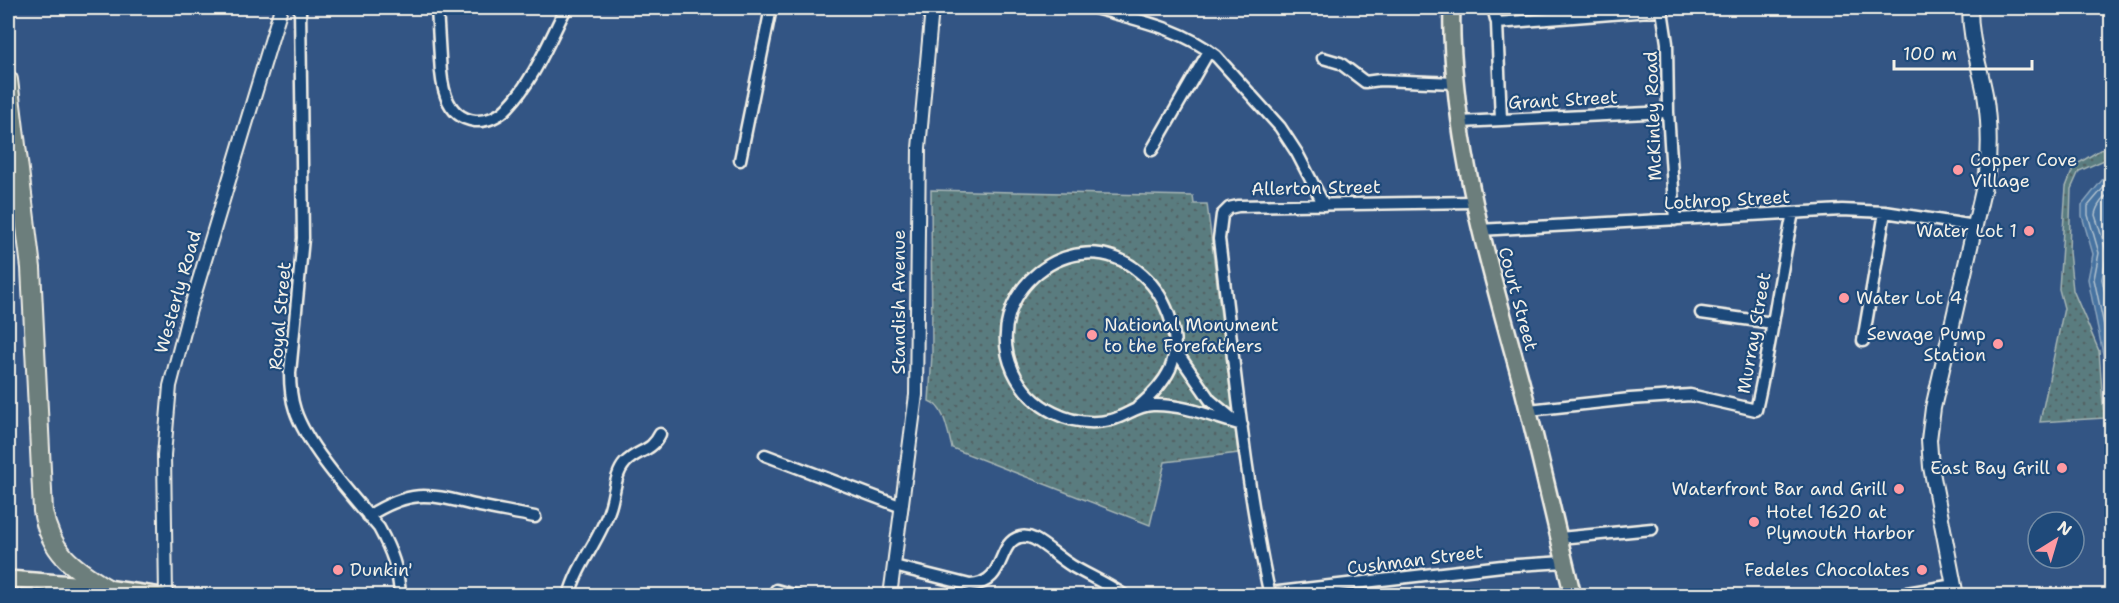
<svg xmlns="http://www.w3.org/2000/svg" width="2119" height="603" font-family="'Shantell Sans',sans-serif">
	<style>
		.grass { fill: url(#grass-dots); stroke: #a7b6b4; stroke-width: 1.5 }
		.water { fill: #4673a1; stroke: #8ca5bd; stroke-width: 1.5 }
		.lines { fill: none; stroke-linecap: round; stroke-linejoin: round }
		.shore { stroke: #aebfcc; stroke-width: 1.5 }
		.minor-casing { stroke: #f4f1e8; stroke-width: 15 }
		.tertiary-casing { stroke: #f4f1e8; stroke-width: 16 }
		.secondary-casing { stroke: #f4f1e8; stroke-width: 18 }
		.primary-casing { stroke: #f4f1e8; stroke-width: 20 }
		.motorway-casing { stroke: #f4f1e8; stroke-width: 22 }
		.minor { stroke: #1f4a7a; stroke-width: 10 }
		.tertiary { stroke: #1f4a7a; stroke-width: 12 }
		.secondary { stroke: #1f4a7a; stroke-width: 14 }
		.primary { stroke: #6c7e7c; stroke-width: 15 }
		.motorway { stroke: #6c7e7c; stroke-width: 18 }
		.poi-dot { fill: #ff9aa2; stroke: #1f4a7a; stroke-width: 2 }
		.labels { text-anchor: middle; dominant-baseline: central; stroke-width: 4.5; stroke-linejoin: round; paint-order: stroke }
		.street-label { font-size: 18px; fill: #f4f1e8; stroke: #1f4a7a }
		.poi-label { font-size: 18px; fill: #f4f1e8; stroke: #1f4a7a; text-anchor: start }
	</style>
	<defs>
		<pattern id="grass-dots" width="8" height="8" patternUnits="userSpaceOnUse" patternTransform="scale(1.5)"><rect width="8" height="8" fill="#5a7b7f"/><path d="M2 2h.1M6 6h.1" fill="none" stroke="#526465" stroke-width="1.8" stroke-linecap="round"/></pattern>
	</defs>
	<rect width="100%" height="100%" fill="#335584"/>
	<filter id="ink" filterUnits="userSpaceOnUse"><feTurbulence type="fractalNoise" baseFrequency=".0167" numOctaves="2"/><feDisplacementMap in="SourceGraphic" scale="12" xChannelSelector="R" yChannelSelector="G"/><feConvolveMatrix kernelMatrix="1 2 1 2 8 2 1 2 1" color-interpolation-filters="sRGB"/></filter>
	<g filter="url(#ink)">
		<path class="grass" d="M2111,147V157L2079,171L2071,189L2069,252L2073,290L2099,351L2104,418L2040,422L2064,308L2059,289L2066,187L2074,166L2100,150Z
			M931,190L1193,196L1194,204H1207L1238,453L1165,462L1150,525L952,448C948,434 945,406 929,401L932,355Z"/>
		<path class="water" d="M2103,179L2112,180L2111,394L2088,279L2093,254L2082,216V205Z"/>
		<g class="lines">
			<path class="shore" d="M2112,186H2105L2088,206V215L2099,253L2094,279L2112,363
				M2112,193C2104,195 2096,207 2095,215L2107,253L2102,279L2112,324"/>
			<defs>
				<path id="minor" d="M300,8L303,238L290,373C290,386 291,398 295,410C307,447 354,498 379,528C391,550 399,570 400,596
					M437,8C438,25 439,41 440,58C441,82 444,117 475,121C487,122 500,116 508,107C534,80 549,41 566,8
					M1095,8C1137,20 1181,28 1216,56L1280,127L1297,153L1324,205
					M1493,8L1497,23L1501,120
					M1497,23L1662,10L1667,43L1668,112L1675,220
					M1323,58L1340,63L1365,82L1380,80L1455,83
					M1460,122L1668,112
					M1152,150L1209,51
					M740,160L771,8
					M1479,230L1842,210L1885,212L1975,226
					M1701,313L1773,323
					M1863,341L1885,212
					M1174,348L1210,400L1234,420
					M1138,407C1151,396 1163,384 1170,369C1184,336 1164,291 1138,271C1073,218 979,294 1013,371C1030,408 1072,429 1111,420C1127,416 1137,405 1153,405C1183,404 1213,417 1242,425
					M1529,410L1630,399L1690,395L1756,410C1771,345 1779,279 1793,213
					M765,455L902,507
					M368,516C414,487 431,495 479,506C498,510 516,513 535,517
					M1560,538L1652,529
					M894,566L970,585C1007,583 996,543 1020,537C1025,536 1030,537 1034,539C1047,546 1059,558 1072,566C1089,576 1108,584 1125,596
					M776,590L797,596
					M1270,593L1502,566L1565,562
					M569,596C577,565 599,541 609,511C615,496 614,475 625,463C638,449 651,453 660,434
					M1270,596C1244,478 1234,358 1219,239L1222,215L1229,208L1238,206L1473,202
					M1889,596L1954,585"/>
				<path id="tertiary" d="M166,596L164,455L170,386L189,313L281,8
					M890,596L916,395L919,148L932,8"/>
				<path id="secondary" d="M1956,596L1931,467L1929,440L1933,408L1987,173C1990,146 1989,120 1985,94C1979,63 1970,41 1970,8"/>
				<path id="primary" d="M1452,8C1451,35 1453,62 1456,89C1466,189 1494,283 1520,378C1539,450 1555,523 1573,596
					M8,579L86,585L161,596"/>
				<path id="motorway" d="M8,80L31,268L43,511C50,552 73,568 106,588"/>
			</defs>
			<use href="#minor" class="minor-casing"/>
			<use href="#tertiary" class="tertiary-casing"/>
			<use href="#secondary" class="secondary-casing"/>
			<use href="#primary" class="primary-casing"/>
			<use href="#motorway" class="motorway-casing"/>
			<use href="#minor" class="minor"/>
			<use href="#tertiary" class="tertiary"/>
			<use href="#secondary" class="secondary"/>
			<use href="#primary" class="primary"/>
			<use href="#motorway" class="motorway"/>
		</g>
	</g>
	<g class="poi-dot">
		<circle cx="1958" cy="170" r="6"/>
		<circle cx="2029" cy="231" r="6"/>
		<circle cx="1844" cy="298" r="6"/>
		<circle cx="1092" cy="335" r="6"/>
		<circle cx="1998" cy="344" r="6"/>
		<circle cx="2062" cy="468" r="6"/>
		<circle cx="1899" cy="489" r="6"/>
		<circle cx="1754" cy="522" r="6"/>
		<circle cx="338" cy="570" r="6"/>
		<circle cx="1922" cy="570" r="6"/>
	</g>
	<g class="labels">
		<g class="street-label">
			<text transform="translate(1563 100) rotate(-3)">Grant Street</text>
			<text transform="translate(1653 116) rotate(-92)">McKinley Road</text>
			<text transform="translate(1316 188) rotate(-1)">Allerton Street</text>
			<text transform="translate(1727 200) rotate(-3)">Lothrop Street</text>
			<text transform="translate(178 292) rotate(-74)">Westerly Road</text>
			<text transform="translate(1518 299) rotate(75)">Court Street</text>
			<text transform="translate(899 302) rotate(-90)">Standish Avenue</text>
			<text transform="translate(280 316) rotate(-85)">Royal Street</text>
			<text transform="translate(1754 333) rotate(-80)">Murray Street</text>
			<text transform="translate(1415 560) rotate(-7)">Cushman Street</text>
		</g>
		<g class="poi-label">
			<text x="1970" y="160">Copper Cove<tspan x="1970" dy="21">Village</tspan></text>
			<text x="2017" y="231" text-anchor="end">Water Lot 1</text>
			<text x="1856" y="298">Water Lot 4</text>
			<text x="1104" y="325">National Monument<tspan x="1104" dy="21">to the Forefathers</tspan></text>
			<text x="1986" y="334" text-anchor="end">Sewage Pump<tspan x="1986" dy="21">Station</tspan></text>
			<text x="2050" y="468" text-anchor="end">East Bay Grill</text>
			<text x="1887" y="489" text-anchor="end">Waterfront Bar and Grill</text>
			<text x="1766" y="512">Hotel 1620 at<tspan x="1766" dy="21">Plymouth Harbor</tspan></text>
			<text x="350" y="570">Dunkin'</text>
			<text x="1910" y="570" text-anchor="end">Fedeles Chocolates</text>
		</g>
	</g>
	<rect width="2119" height="603" fill="none" stroke="#1f4a7a" stroke-width="30"/>
	<rect x="15" y="15" width="2089" height="573" fill="none" stroke="#f4f1e8" stroke-width="2" filter="url(#ink)"/>
	<g transform="translate(2056 540) rotate(37)"><circle r="28" fill="#1f4a7a" stroke="#748da6" stroke-width="1.5"/>
	<path d="M0-4.5L10 22L0 15L-10 22Z" fill="#ff9aa2"/>
	<text y="-9" font-size="16" font-weight="bold" text-anchor="middle" fill="#f4f1e8">N</text>
	</g>
	<path d="M1894 60v9h138v-9" fill="none" stroke="#f4f1e8" stroke-width="3"/>
	<text x="1903" y="60" font-size="18" fill="#f4f1e8" stroke="#1f4a7a" stroke-width="4.5" paint-order="stroke">100 m</text>
</svg>
